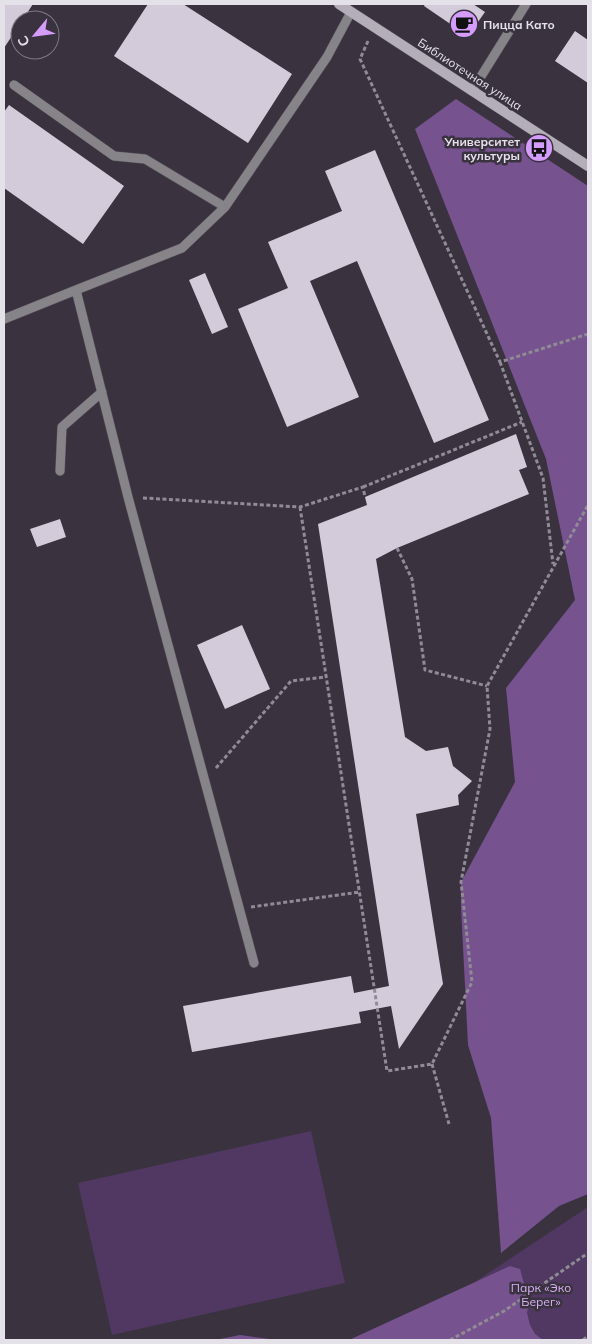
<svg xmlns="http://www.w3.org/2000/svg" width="592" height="1344" font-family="Mulish,sans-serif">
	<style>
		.green { fill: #503862 }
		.forest { fill: #76528f }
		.building { fill: #d4cbda }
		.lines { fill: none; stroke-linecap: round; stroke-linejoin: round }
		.lane-casing { stroke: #554f5a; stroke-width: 10 }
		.secondary-casing { stroke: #554f5a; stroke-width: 11 }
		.path { stroke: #908b94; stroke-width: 3; stroke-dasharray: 4 2.5; stroke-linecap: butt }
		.lane { stroke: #868389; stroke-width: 9 }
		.secondary { stroke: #b4aeb8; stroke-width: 10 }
		.labels { text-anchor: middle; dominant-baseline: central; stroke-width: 5; stroke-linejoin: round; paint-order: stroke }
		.poi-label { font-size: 12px; font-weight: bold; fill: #e5e1e8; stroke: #3a333f; text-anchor: start }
		.street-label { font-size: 12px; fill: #e5e1e8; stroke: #3a333f }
		.park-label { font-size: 12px; fill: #d8aff6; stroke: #3a333f }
	</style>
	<rect width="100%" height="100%" fill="#3a333f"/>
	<path class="green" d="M311,1131L345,1283L112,1335L78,1183Z
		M588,1207V1340H480L466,1288Z"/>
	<path class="forest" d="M456,99L588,186V1194L559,1206L501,1253L491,1118L468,1045L461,907V882L515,782L506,688L575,600L546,459L415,129Z
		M510,1266L520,1269L529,1302L527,1313L530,1325L535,1334L543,1340H349Z
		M240,1335L277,1340H215Z"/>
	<path class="building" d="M4,4H33L4,48Z
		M148,4H183L292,74L248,143L114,56Z
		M425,4H473L485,12L468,36L424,6Z
		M575,31L588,40V83L555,61Z
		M9,105L124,186L83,244L4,188V112Z
		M375,150L489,420L434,443L357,261L310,281L359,397L287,427L238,309L288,288L268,242L342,211L325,171Z
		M205,273L228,327L212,334L189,280Z
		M516,434L527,467L519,470L529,494L397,548L376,559L405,737L426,751L448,747L453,766L472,781L458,795L459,805L416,814L443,984L399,1049L391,1006L359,1012L361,1023L192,1052L183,1006L351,976L354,993L389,986L318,524L367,505L365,497Z
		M60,519L66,537L37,547L30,529Z
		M242,625L270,689L225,709L197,645Z"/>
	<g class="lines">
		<defs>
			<path id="lane" d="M14,85L114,156L145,159L225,207
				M472,91L526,4
				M76,290L182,248L225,207L327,57L351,12
				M4,319L76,290L128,497L254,963
				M60,471L62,427L102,392"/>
			<path id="secondary" d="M339,4L588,166"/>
		</defs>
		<use href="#lane" class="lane-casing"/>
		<use href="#secondary" class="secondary-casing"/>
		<path class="path" d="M368,41L360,59L500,362L588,334
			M500,362L543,478L553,564
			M363,487L522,422
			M143,498L300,507L363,487L365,497
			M300,507L387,1071L432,1064L472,982L461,882L490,729L487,686L588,505
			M397,548L412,579L425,670L487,686
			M216,768L291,681L326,677
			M251,907L360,892
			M432,1064L449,1124
			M450,1340L504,1311L588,1253
			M583,1340L588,1336"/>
		<use href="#lane" class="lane"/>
		<use href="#secondary" class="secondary"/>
	</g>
	<defs>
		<symbol id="cafe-disc" viewBox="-11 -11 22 22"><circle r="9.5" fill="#d49cfc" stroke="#3a333f"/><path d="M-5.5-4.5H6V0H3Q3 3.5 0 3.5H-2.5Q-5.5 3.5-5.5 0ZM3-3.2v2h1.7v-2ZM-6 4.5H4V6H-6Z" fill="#111"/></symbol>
		<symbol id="bus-disc" viewBox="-11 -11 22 22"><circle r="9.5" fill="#d49cfc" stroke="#3a333f"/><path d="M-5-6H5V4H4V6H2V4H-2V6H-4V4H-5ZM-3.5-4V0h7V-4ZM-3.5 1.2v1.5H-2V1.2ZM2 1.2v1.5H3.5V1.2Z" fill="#111"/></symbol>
	</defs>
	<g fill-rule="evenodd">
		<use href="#cafe-disc" x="448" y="8" width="32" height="32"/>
		<use href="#bus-disc" x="523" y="132" width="32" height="32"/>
	</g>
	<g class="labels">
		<g class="poi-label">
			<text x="483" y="24">Пицца Като</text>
			<text x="520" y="141" text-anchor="end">Университет<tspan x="520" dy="14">культуры</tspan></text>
		</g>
		<g class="street-label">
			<text transform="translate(470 74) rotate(33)">Библиотечная улица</text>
		</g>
		<g class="park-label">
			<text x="541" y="1287">Парк «Эко<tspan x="541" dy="14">Берег»</tspan></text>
		</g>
	</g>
	<rect width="592" height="1344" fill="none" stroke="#e5e1e8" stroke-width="10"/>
	<g transform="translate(35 35) rotate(241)"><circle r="24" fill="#3a333f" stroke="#7e7983"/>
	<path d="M0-4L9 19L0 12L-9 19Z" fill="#d49cfc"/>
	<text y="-8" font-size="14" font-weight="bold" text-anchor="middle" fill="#e5e1e8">С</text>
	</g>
</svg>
